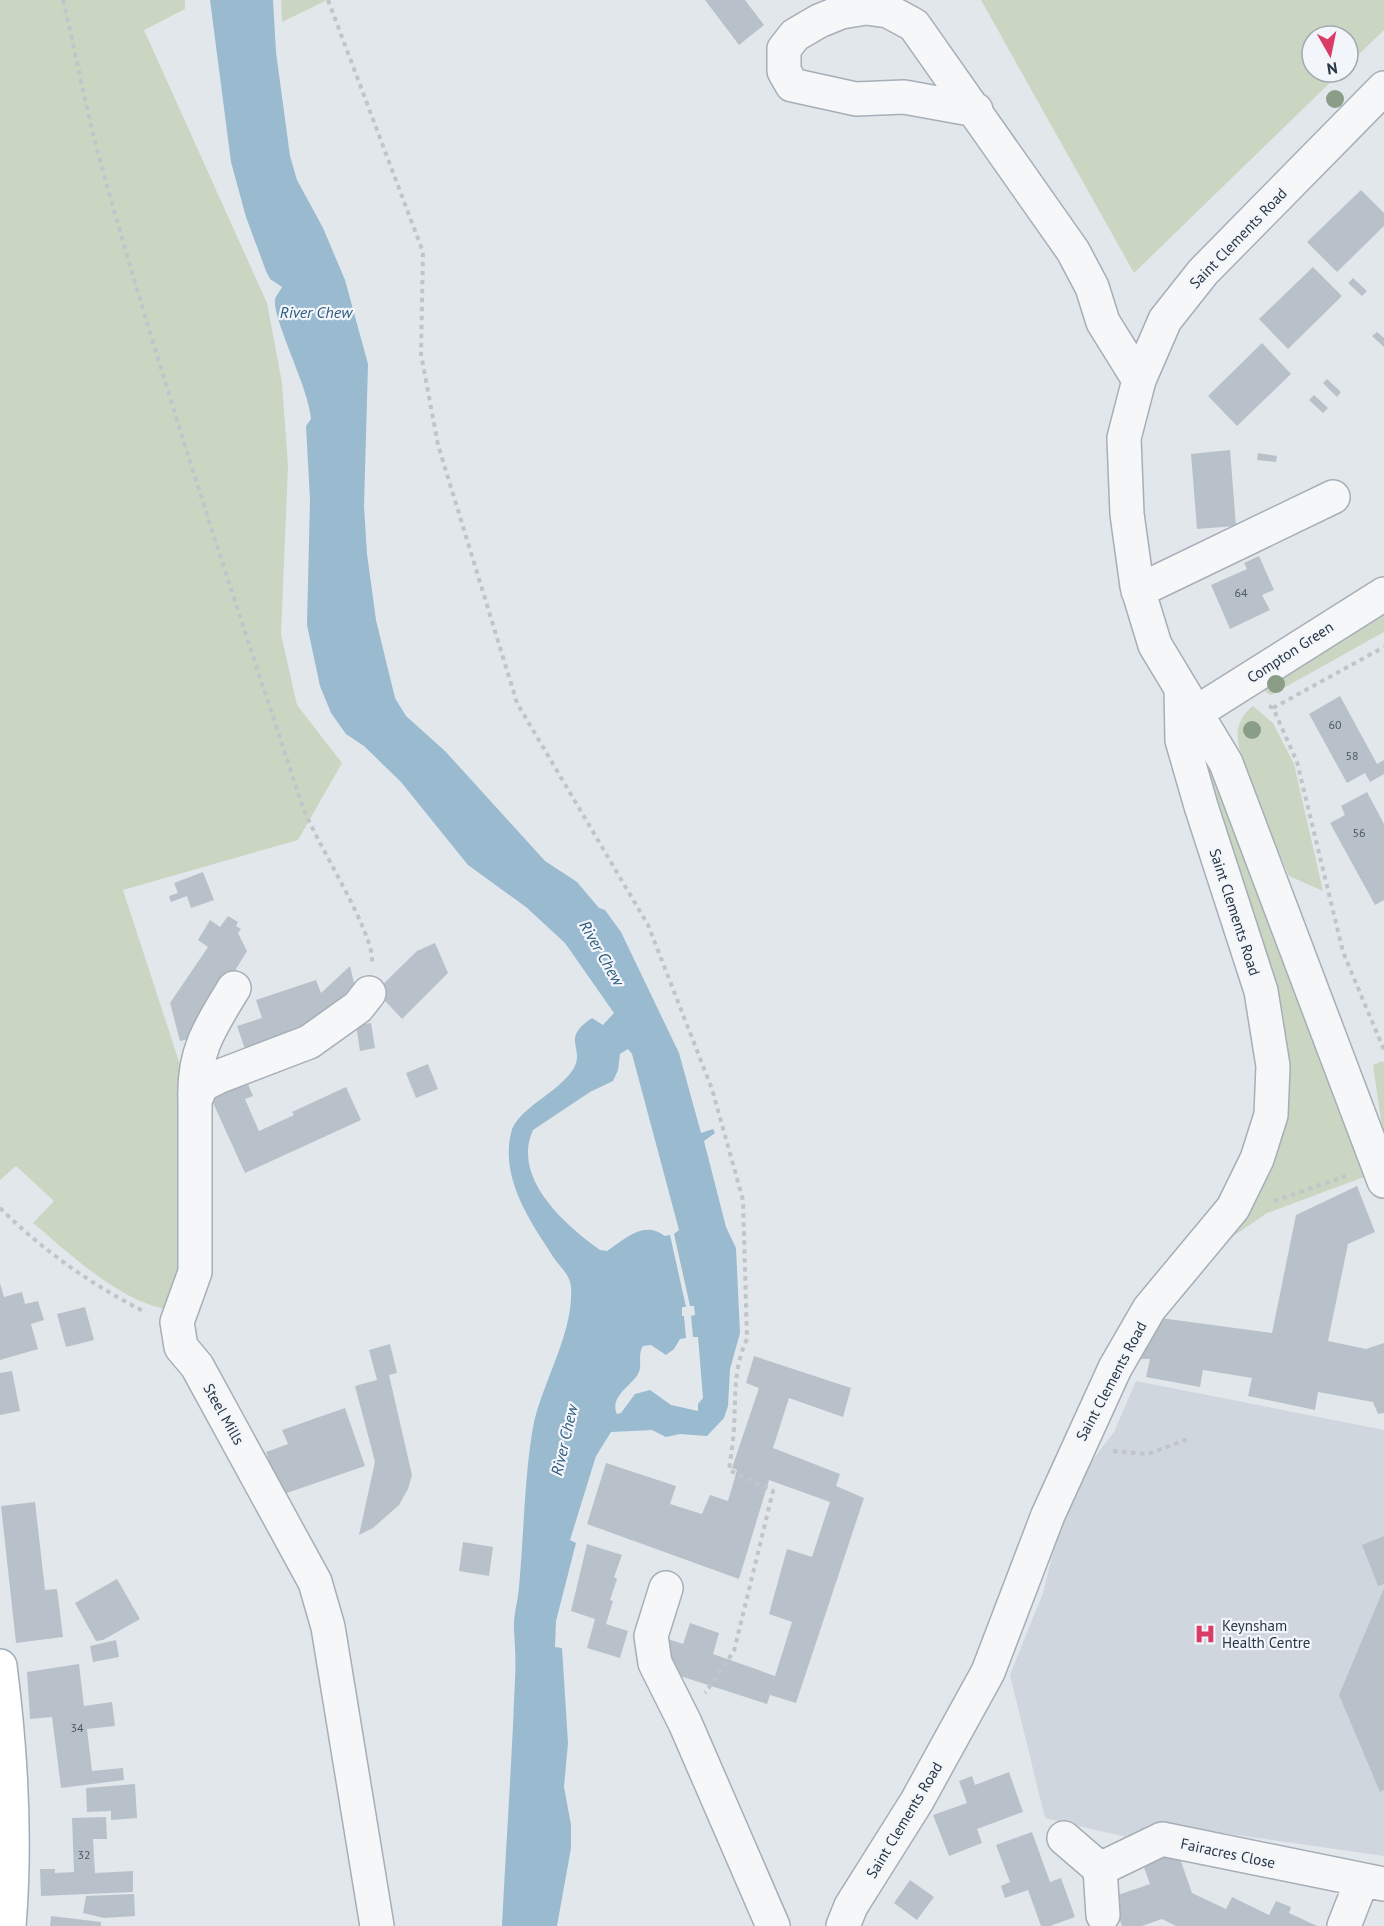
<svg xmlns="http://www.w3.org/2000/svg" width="1384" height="1926" font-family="'PT Sans',sans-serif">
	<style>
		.built { fill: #d0d6de }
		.green { fill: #cad6c2 }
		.water { fill: #9abacf; fill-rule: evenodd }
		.building { fill: #b8c1ca }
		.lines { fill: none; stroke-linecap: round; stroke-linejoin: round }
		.minor-casing { stroke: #a6aeb7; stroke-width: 36 }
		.major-casing { stroke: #a0adb8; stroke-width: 36 }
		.path { stroke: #c0c5ca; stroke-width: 4; stroke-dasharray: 4.5 4.5; stroke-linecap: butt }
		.minor { stroke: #f5f7f9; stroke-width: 33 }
		.major { stroke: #fff; stroke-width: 33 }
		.tree { fill: #8a9e87 }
		.labels { text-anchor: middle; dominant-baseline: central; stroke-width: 4.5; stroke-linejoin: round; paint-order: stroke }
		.number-label { font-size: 12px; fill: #4c5966 }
		.street-label { font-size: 15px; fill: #283645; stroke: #f2f5f9 }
		.poi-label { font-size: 15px; fill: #283645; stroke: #f2f5f9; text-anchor: start }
		.water-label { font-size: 16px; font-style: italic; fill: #2e5b7d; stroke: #f2f5f9 }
	</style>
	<rect width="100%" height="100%" fill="#e2e7ec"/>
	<path class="built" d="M1136,1381L1384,1430V1856L1154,1823L1130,1838L1045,1818L1010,1675L1043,1593L1068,1492L1114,1432Z"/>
	<path class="green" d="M0,0H185V9L144,30L267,303L282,383L288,466L281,634L297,705L342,763L298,840L123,890L184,1077L179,1310C130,1311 70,1254 33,1223L54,1201L16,1166L0,1180Z
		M281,0H327L282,22Z
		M981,0H1384V30L1348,65V36H1312V72H1341L1134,273Z
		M1384,605V632L1271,695L1257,687Z
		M1253,706L1273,723L1294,764L1323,891L1289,876C1277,846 1233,757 1238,729C1240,720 1245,712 1253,706Z
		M1209,756L1364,1177L1267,1213L1232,1237V1228L1283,1104L1192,760Z
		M1383,1061L1384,1064V1141L1373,1065Z"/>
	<path class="water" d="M210,0H273L276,52L290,156L297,180L323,228L345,280L368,364L364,506L367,554L376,620L395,698L406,716L445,751L545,861L577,882L599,908L605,910L621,932L679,1053L701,1133L713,1129L715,1133L704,1141L726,1227L736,1248L740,1333L730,1369L728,1406L724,1418L707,1436L680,1434L666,1437L652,1430L611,1432L596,1456L570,1540L576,1543L556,1621L555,1647L562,1648L568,1743L564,1787L571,1825V1848L557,1926H502C506,1844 512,1761 515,1679C516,1662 515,1646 514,1630C513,1616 518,1601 519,1587C524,1534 524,1480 533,1427C542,1382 574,1333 571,1287C570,1275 561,1268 554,1258C531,1223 500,1179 511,1133C516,1109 560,1092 574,1068C585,1047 560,1039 592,1018L603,1025L614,1013L565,943L526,907L468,865L401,782L364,746L346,734L331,713L320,686L307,625L310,500L306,426L311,419C309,388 272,319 275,299C276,296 280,291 282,287L270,279L266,271L246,217L231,162ZM628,1049L632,1054L679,1230L674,1234L690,1306H694L695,1315L691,1316L693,1337H698L703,1398L698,1404V1411L671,1405L650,1390L635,1394L621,1413L617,1414C609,1397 631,1386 638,1374C643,1366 637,1355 643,1346L651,1345L666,1355L674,1349L680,1339L686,1338L684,1316H682V1307H686L670,1235L665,1236C644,1220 626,1238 607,1251L600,1250C566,1226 511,1178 533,1130L590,1092L613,1081L618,1070L620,1054Z"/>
	<path class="building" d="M705,0H745L764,25L739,45Z
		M1361,190L1384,213V226L1337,272L1307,242Z
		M1313,267L1342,296L1288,349L1259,319Z
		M1353,278L1367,291L1362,296L1348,283Z
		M1377,332L1384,338V347L1372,336Z
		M1262,343L1291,374L1237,426L1208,396Z
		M1327,379L1341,392L1337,397L1323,383Z
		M1314,395L1328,408L1323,413L1309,400Z
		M1230,450L1236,526L1197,529L1191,454Z
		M1258,453L1277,456L1276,462L1257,460Z
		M1259,556L1274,590L1262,595L1270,610L1230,629L1211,585L1247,569L1244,563Z
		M1340,696L1377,764L1384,760V774L1370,782L1365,773L1347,783L1309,714Z
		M1367,792L1384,824V900L1375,905L1330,823L1345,815L1341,806Z
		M203,872L214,900L191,908L187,896L171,902L169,896L178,893L174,883Z
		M228,916L238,922L236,926L241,929L238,933L247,951L194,1038L180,1041L170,1003L208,947L198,940L210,920L220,927Z
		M435,943L448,973L402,1019L376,991L417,951Z
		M350,966L356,991L329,1017L246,1052L237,1026L262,1018L256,1000L316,980L321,993Z
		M371,1023L375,1048L360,1051L356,1025Z
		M428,1064L438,1089L416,1098L406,1073Z
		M245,1077L253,1096L245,1099L259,1131L294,1115L292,1112L346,1087L361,1120L245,1173L209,1094Z
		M1357,1186L1375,1232L1348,1244L1328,1341L1366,1349L1384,1343V1413L1378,1414L1373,1402L1318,1392L1315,1410L1248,1396L1252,1378L1203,1370L1200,1387L1146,1377L1150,1359H1141L1153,1317L1272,1333L1296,1215Z
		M0,1283L4,1297L22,1292L25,1304L38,1301L44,1320L31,1324L38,1349L0,1360Z
		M85,1307L94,1340L66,1347L57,1314Z
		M390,1344L397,1373L389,1375L412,1475L408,1489L399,1505L373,1528L359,1535L375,1462L355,1386L377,1380L369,1350Z
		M754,1356L851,1388L843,1417L789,1398L773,1448L840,1474L836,1486L864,1498L796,1703L770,1695L767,1704L680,1676L654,1689L668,1639L683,1644L690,1623L719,1633L713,1654L775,1676L792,1622L769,1614L787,1549L812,1557L830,1502L769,1480L739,1579L587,1524L606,1463L676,1486L670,1504L702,1514L710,1495L728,1501L737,1470L732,1468L759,1388L746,1383Z
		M12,1371L20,1411L0,1415V1373Z
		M345,1408L365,1466L281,1495L266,1452L288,1444L282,1430Z
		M35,1502L45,1590L57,1589L63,1637L16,1643L1,1506Z
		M1384,1536V1584L1378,1586L1362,1545Z
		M463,1542L493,1547L489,1576L459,1571Z
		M587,1544L622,1555L614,1577L617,1579L610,1600L613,1601L606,1624L628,1631L620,1658L587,1648L595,1619L571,1611Z
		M117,1579L140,1619L103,1640L96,1641L75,1603Z
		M1384,1588V1790L1380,1792L1339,1695Z
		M116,1640L119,1657L93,1662L90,1646Z
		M79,1664L84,1706L112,1702L115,1726L87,1729L92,1771L123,1768L124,1780L61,1788L52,1717L30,1719L27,1672Z
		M1009,1772L1023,1812L977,1829L982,1843L949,1856L933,1815L967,1803L959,1781L972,1776L975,1785Z
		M135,1784L137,1818L111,1820V1811L87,1812L86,1788Z
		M106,1817L107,1839H93L95,1873L133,1871V1892L41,1896L40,1869H55V1873L74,1872L72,1818Z
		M1032,1832L1050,1882L1061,1878L1075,1917L1050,1926H1041L1028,1890L1005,1898L1001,1886L1010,1882L996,1845Z
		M1176,1847L1192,1893L1226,1909L1232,1897L1269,1915L1276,1901L1291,1907L1289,1913L1317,1926H1176L1162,1919L1142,1926H1122L1112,1897L1150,1884L1141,1859Z
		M910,1880L934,1897L917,1920L894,1903Z
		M134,1894L135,1916L104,1918L83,1913L86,1896Z
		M51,1916L101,1922V1926H50Z"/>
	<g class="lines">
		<defs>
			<path id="minor" d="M1384,88L1203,272L1165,320L1139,380L1124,438L1127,514L1137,586L1155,645L1226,763L1384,1181
				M976,110L904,97L856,99L792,85L784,71V49L795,35L819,21L841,12L866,8L888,11L914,25L1073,251L1092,287L1103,322L1139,380
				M1138,591L1333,497
				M1197,712L1384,594
				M369,993L358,1007L309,1042L220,1076L202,1085L195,1100V1272L177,1322L181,1347L197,1366L315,1582L328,1627L377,1926
				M195,1100C193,1052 210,1027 234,988
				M666,1588L651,1636L655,1663L685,1723L773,1926
				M1064,1838L1100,1869L1103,1915
				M1100,1869L1162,1839L1384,1884
				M843,1926L851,1906L917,1801L988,1672L1048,1515L1115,1368L1149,1309L1233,1208L1257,1159L1271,1115L1273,1066L1261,991L1201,806L1182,740L1181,689
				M1344,1926L1362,1880"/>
			<path id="major" d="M0,1666C11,1751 16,1840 9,1926"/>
		</defs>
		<use href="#minor" class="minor-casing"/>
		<use href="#major" class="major-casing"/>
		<path class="path" d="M63,0C76,54 86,110 101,164C161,380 232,592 302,805C315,841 375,933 372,962
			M328,0L423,252L421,354L438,445L517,703L648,925L712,1089L743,1200L747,1339C733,1369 736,1395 734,1428C733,1442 731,1456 729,1470L773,1491L734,1651L705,1693
			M1269,706L1273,708L1297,762L1343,952L1384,1050
			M1273,708L1384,647
			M1274,1201L1346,1176
			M0,1208C42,1250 92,1285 145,1312
			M1113,1451L1148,1454L1191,1438"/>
		<use href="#minor" class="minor"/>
		<use href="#major" class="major"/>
	</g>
	<g class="tree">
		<circle cx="1335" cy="99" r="9"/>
		<circle cx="1276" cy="684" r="9"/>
		<circle cx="1252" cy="730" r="9"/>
	</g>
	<defs>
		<symbol id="hospital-bare" viewBox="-9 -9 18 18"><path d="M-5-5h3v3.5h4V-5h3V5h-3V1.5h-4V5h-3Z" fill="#db3c67" stroke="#f2f5f9" stroke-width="2.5" paint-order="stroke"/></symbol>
	</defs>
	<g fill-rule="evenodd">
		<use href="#hospital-bare" x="1190" y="1619" width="30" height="30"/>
	</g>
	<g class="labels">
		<g class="number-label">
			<text x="1241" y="592">64</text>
			<text x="1335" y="724">60</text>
			<text x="1352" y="755">58</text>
			<text x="1359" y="832">56</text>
			<text x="77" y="1727">34</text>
			<text x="84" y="1854">32</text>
		</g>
		<g class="street-label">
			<text transform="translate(1238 238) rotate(-46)">Saint Clements Road</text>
			<text transform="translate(1290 652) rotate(-33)">Compton Green</text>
			<text transform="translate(1235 912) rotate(72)">Saint Clements Road</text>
			<text transform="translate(1111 1381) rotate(-62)">Saint Clements Road</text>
			<text transform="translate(224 1414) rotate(61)">Steel Mills</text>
			<text transform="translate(904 1820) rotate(-59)">Saint Clements Road</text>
			<text transform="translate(1228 1853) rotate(12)">Fairacres Close</text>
		</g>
		<g class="poi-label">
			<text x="1222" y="1625">Keynsham<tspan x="1222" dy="17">Health Centre</tspan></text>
		</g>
		<g class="water-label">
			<text x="316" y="312">River Chew</text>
			<text transform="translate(602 953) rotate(60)">River Chew</text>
			<text transform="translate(564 1440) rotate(-77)">River Chew</text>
		</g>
	</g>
	<g transform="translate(1330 54) rotate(171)"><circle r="28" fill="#f2f5f9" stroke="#a1a9b1" stroke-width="1.5"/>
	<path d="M0-4.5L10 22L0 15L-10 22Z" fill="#db3c67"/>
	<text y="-9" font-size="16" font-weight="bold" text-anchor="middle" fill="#283645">N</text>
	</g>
</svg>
